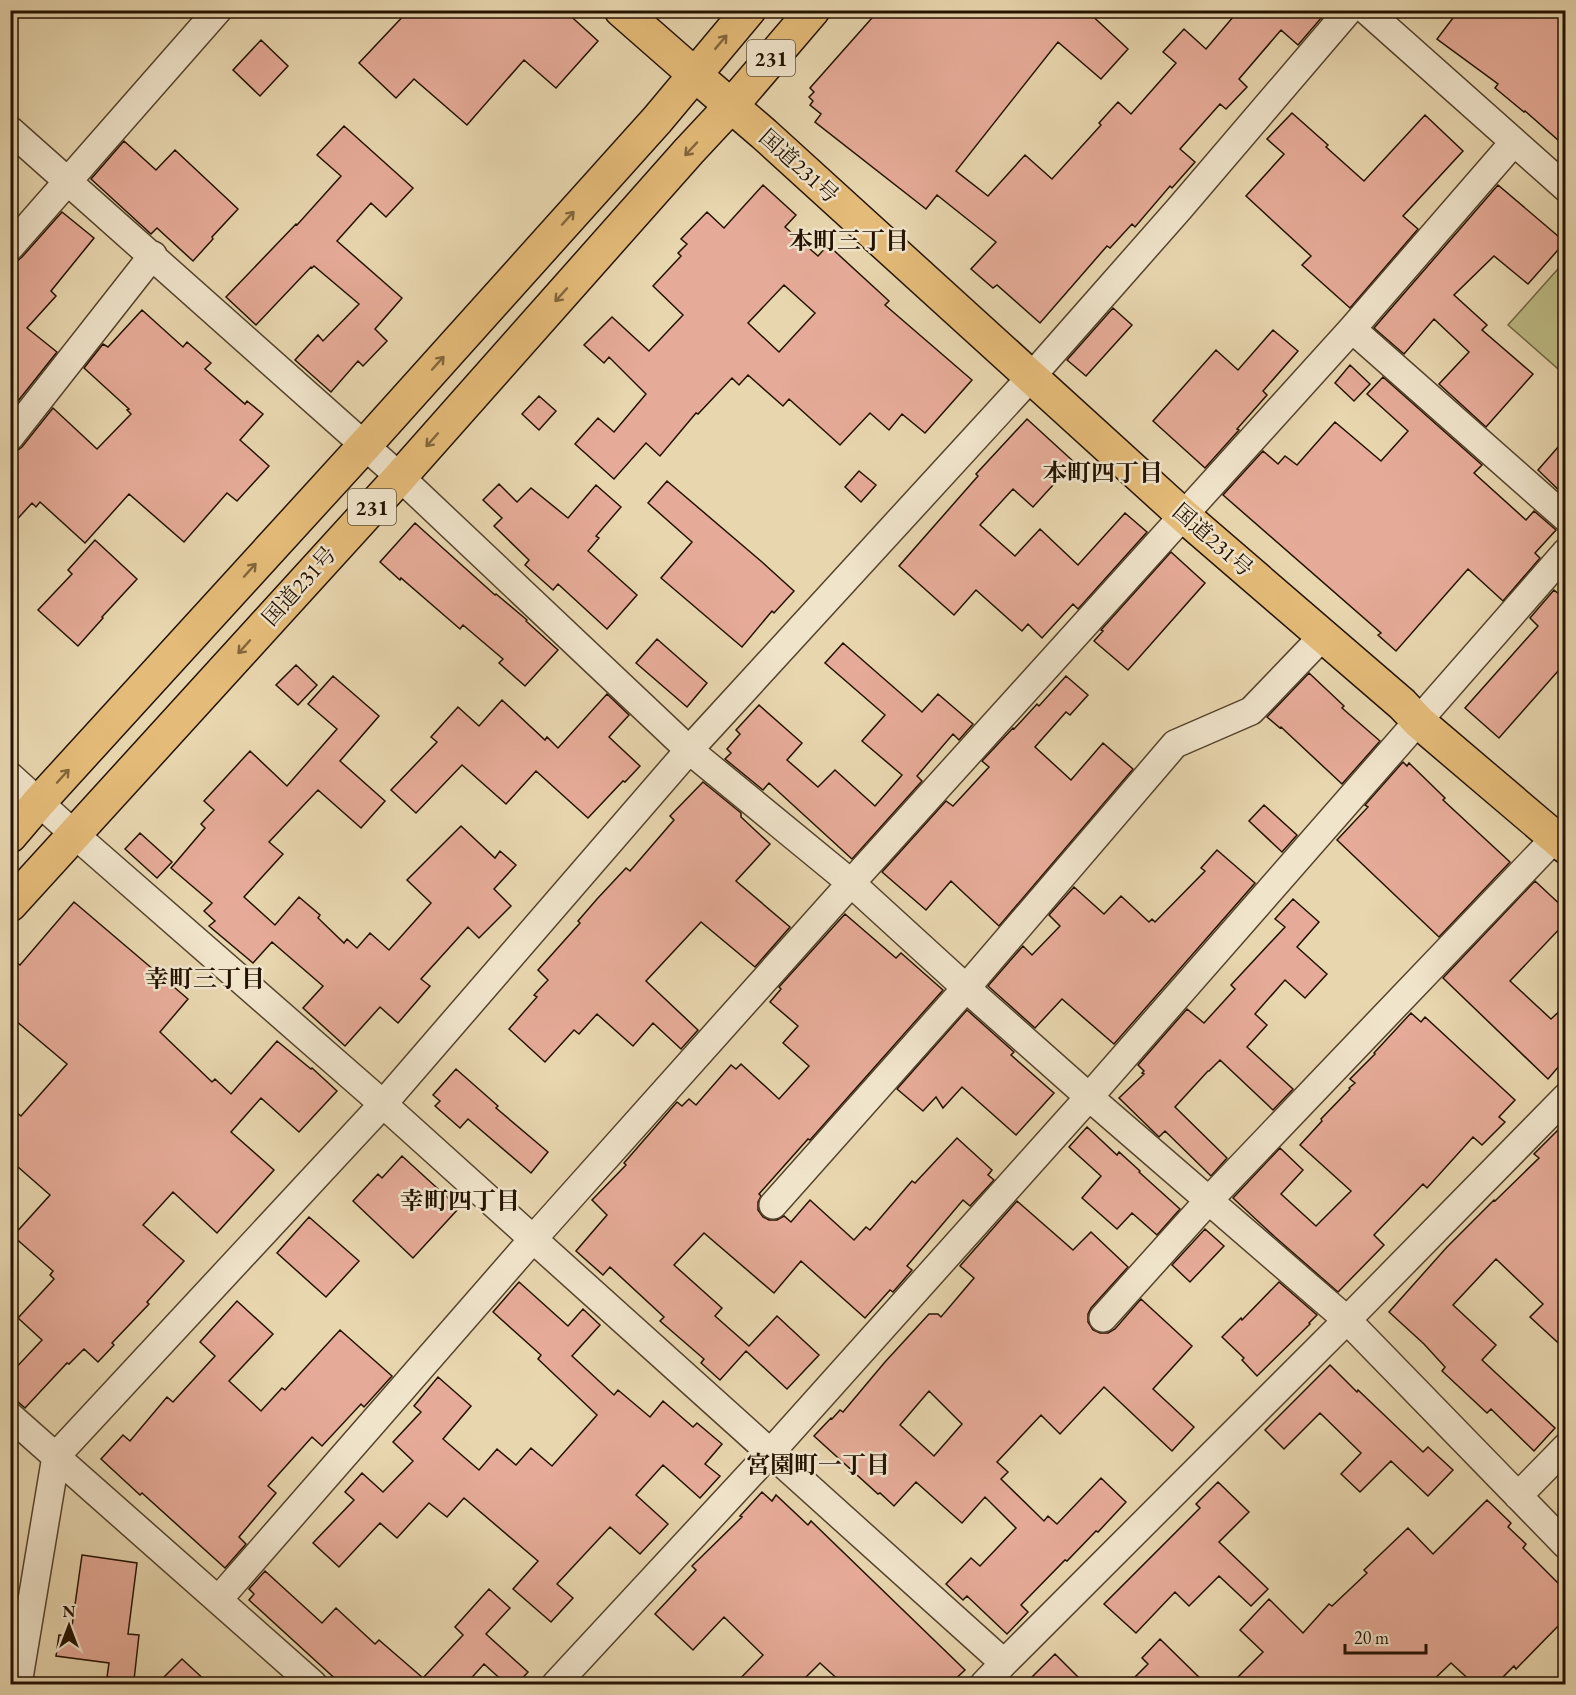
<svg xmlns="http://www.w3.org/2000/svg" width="1576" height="1695" font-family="'EB Garamond','Noto Serif JP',serif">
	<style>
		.green { fill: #bdbc86; stroke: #706743; stroke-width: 1.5 }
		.building { fill: #e6ab98; stroke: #241200; stroke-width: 1.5; fill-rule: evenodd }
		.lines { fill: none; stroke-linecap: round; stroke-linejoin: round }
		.minor-casing { stroke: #55432c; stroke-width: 30 }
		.major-casing { stroke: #241200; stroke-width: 36 }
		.highway-casing { stroke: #241200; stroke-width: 36 }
		.minor { stroke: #f0e4cb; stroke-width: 27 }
		.major { stroke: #e4bb78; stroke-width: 33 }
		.highway { stroke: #e4bb78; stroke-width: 33 }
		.oneway { stroke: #84663c }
		.labels { text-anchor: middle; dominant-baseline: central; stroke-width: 5; stroke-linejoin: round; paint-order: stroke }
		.shield { fill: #f0e4cb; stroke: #61513d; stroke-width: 1.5 }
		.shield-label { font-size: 21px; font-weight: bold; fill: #241200 }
		.street-label { font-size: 22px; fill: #241200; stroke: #f0e4cb }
		.neighbourhood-label { font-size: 24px; font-weight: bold; fill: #241200; stroke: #f0e4cb }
	</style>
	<rect width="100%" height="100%" fill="#e8d6af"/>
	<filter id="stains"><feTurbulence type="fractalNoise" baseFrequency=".00333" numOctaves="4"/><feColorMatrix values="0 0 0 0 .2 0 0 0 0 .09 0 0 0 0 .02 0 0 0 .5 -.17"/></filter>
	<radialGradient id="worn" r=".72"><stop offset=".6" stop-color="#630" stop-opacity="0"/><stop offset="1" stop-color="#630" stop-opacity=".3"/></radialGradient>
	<path class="green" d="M1565,261V375L1508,325Z"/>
	<path class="building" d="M409,10H564L598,41L556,88L524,60L467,125L414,79L396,98L359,63Z
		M879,10H1086L1128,49L1101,79L1058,42L956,171L988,196L1025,155L1052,179L1101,125L1099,123L1118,102L1131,114L1176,63L1163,52L1184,29L1206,49L1239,10H1328L1298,45L1281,30L1239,79L1247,87L1226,109L1220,104L1180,149L1195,162L1172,188L1170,186L1135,227L1132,224L1110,248L1107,246L1040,323L997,285L993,288L971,269L996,242L937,195L926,209L815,122L821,114L810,105L813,101L809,97L814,92L810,88Z
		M1459,10H1555L1566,20V147L1525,111L1524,112L1495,88L1498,84L1437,39Z
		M261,40L288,66L260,96L233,70Z
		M1292,113L1328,145L1326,147L1364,181L1425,115L1463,151L1403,216L1418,229L1350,308L1302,265L1311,256L1246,196L1284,154L1267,139Z
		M344,126L413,188L386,217L371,203L337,241L402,298L375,329L387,341L363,366L358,361L331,392L295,360L318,335L323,341L359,304L314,266L312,268L311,267L256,325L226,297L296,224L297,225L341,176L317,155Z
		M124,141L156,170L175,150L238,209L212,237L213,239L193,261L157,228L151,234L91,179Z
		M763,185L796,215L785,227L818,256L828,245L889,301L885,305L972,380L925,433L902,414L889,430L870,413L840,445L789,399L783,406L748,375L739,385L732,378L698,414L696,413L660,456L646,443L614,479L575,444L598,418L614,432L646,394L609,357L604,363L584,345L612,317L649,351L683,315L653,286L681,256L678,253L687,244L681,239L707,212L724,228ZM784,285L815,313L779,352L748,323Z
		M1498,185L1565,242L1528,284L1494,256L1454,295L1487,325L1482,330L1533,374L1486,427L1439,384L1469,352L1434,319L1404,354L1374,328Z
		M62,212L94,238L51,291L56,296L27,328L57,352L10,411V262H16L22,257Z
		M1113,308L1132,325L1086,376L1067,360Z
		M142,310L183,347L187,342L211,363L205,369L245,404L247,401L263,414L240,440L269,466L237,501L227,493L184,542L129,494L85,543L40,502L36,507L32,503L10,527V456L22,447L53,408L97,449L131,414L127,410L129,409L84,368L103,344L108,347Z
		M1273,330L1298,351L1263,391L1267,395L1237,429L1239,430L1205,468L1153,421L1216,350L1238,370Z
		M1350,365L1370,384L1354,401L1335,383Z
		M1383,377L1482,465L1474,473L1526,520L1534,511L1556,530L1535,553L1540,558L1503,601L1468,569L1396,651L1378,635L1381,633L1223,495L1263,451L1278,464L1285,456L1297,465L1335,422L1381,461L1408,431L1367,394Z
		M539,396L556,411L539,430L522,414Z
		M1027,419L1074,462L1033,507L1013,489L980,525L1015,556L1040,529L1078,565L1125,513L1147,532L1078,609L1073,604L1042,638L1028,624L1022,631L976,590L954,615L899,566L978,476L976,474Z
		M1566,438V497L1538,470Z
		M859,471L876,485L861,502L845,487Z
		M667,481L762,562L794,591L774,613L772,611L742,647L661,578L692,542L648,503Z
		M499,484L517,502L531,488L568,518L596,485L621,507L596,536L599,538L588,551L637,595L607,629L558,584L553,590L525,565L529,560L494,526L502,518L483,500Z
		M415,523L495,595L496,594L527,620L526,621L558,650L525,686L499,663L503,659L463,625L460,629L401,578L400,580L380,562Z
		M95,540L137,579L102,617L103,618L78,646L38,610L72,574L68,570Z
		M1171,552L1205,583L1128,670L1094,641L1103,631L1101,630Z
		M1554,590L1566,600V662L1499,738L1465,708L1538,626L1530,618Z
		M657,639L707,683L687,707L636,663Z
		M843,643L922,712L938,694L973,724L959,740L953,734L917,776L922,781L852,859L769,783L763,790L725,759L731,753L727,749L740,734L736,730L759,705L802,743L787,760L818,787L835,770L875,806L902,775L862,741L885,715L825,663Z
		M296,665L317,685L298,705L276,685Z
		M1309,673L1344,706L1342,708L1380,741L1342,784L1281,727L1280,728L1267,717Z
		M333,676L379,716L340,761L385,801L361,828L318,790L269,842L283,854L244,897L275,925L299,897L320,915L318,918L344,943L347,939L357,948L370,933L389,950L431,903L407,880L461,826L495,858L500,851L516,865L494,889L511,906L479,938L468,927L421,979L430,986L398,1023L380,1007L345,1046L303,1008L323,986L272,942L253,963L209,926L215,921L204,911L212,903L171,868L205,828L201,824L214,810L204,801L250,751L287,786L337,729L308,704Z
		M1066,676L1088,695L1070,715L1066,712L1035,747L1071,780L1103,743L1133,769L999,926L951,881L926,910L882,872L946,801L953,806L989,767L982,761L1013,728L1014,729L1037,704L1039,706Z
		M607,694L629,715L609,737L640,766L625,782L623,781L588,818L536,771L506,804L462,765L416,813L391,790L437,742L431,737L458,707L479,726L502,700L545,740L547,737L558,748Z
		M1403,762L1407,766L1409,763L1445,798L1443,800L1510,862L1439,937L1337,840L1368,807L1365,805Z
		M703,782L741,813V817L770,844L736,881L790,927L755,967L701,922L646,981L698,1030L681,1049L653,1023L633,1046L597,1014L579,1034L574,1030L545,1062L509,1029L537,997L534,995L548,980L538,970L580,923L578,921L597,899L626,868L630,871L674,820L670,816Z
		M1264,805L1297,835L1282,852L1249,821Z
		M140,833L172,862L157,878L125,849Z
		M1217,850L1255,883L1114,1044L1062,999L1035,1028L988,986L1023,946L1032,955L1060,926L1049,915L1074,887L1104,914L1121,896L1149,922L1152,919L1155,922L1205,871L1201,868Z
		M1535,881L1566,910V922L1510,981L1551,1019L1566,1005V1058L1548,1079L1443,978Z
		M1293,899L1319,922L1297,947L1327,974L1305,998L1285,980L1255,1014L1267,1025L1247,1047L1293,1089L1273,1110L1220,1060L1209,1071H1208L1175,1107L1227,1158L1211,1176L1165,1131L1159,1137L1119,1098L1144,1074L1142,1073L1144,1071L1138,1065L1187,1009L1204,1023L1235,989L1231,985L1285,927L1275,919Z
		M74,902L188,999L160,1032L212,1082L215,1079L231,1094L277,1041L311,1069L312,1068L337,1091L299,1132L261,1098L231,1132L274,1170L217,1233L173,1192L143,1225L184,1261L147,1302L149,1304L112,1343L114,1345L98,1362L84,1349L69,1364L67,1363L25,1408L10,1395V1374L42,1340L18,1318L54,1279L50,1275L53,1271L13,1236L50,1195L10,1160V1107L21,1116L67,1064L10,1016V957L20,965Z
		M845,914L896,958L901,953L943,990L810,1140L808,1139L759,1194L761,1196L758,1202V1210L763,1217L769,1220H777L784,1216L791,1222L810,1200L854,1240L866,1227L870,1230L912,1181L915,1183L957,1138L992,1170L988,1175L994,1180L970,1206L963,1200L907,1266L912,1270L893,1292L890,1290L865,1318L801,1261L774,1293L704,1233L674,1265L722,1308L715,1316L749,1346L777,1316L819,1355L787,1389L746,1351L720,1380L701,1363L704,1359L660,1321L664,1317L610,1267L603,1275L576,1251L607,1215L592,1200L626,1165L624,1163L677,1102L682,1106L689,1099L696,1105L731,1065L736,1069L741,1064L779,1099L809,1066L783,1043L798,1026L770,1002L781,989L779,987Z
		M967,1010L1014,1052L1011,1055L1054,1093L1016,1135L962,1087L943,1108L936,1097L923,1111L897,1089Z
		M1411,1013L1421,1022L1425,1017L1515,1100L1499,1117L1505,1122L1482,1145L1473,1137L1427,1188L1423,1184L1374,1235L1384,1245L1338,1292L1275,1237L1233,1198L1280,1148L1303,1170L1281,1194L1316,1226L1351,1191L1300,1145L1322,1121L1321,1119L1350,1089L1349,1088L1355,1083L1350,1079L1375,1054L1374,1053Z
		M456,1069L498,1106L496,1108L548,1152L531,1173L468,1119L460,1128L435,1106L440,1101L433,1095Z
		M1566,1122V1350L1530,1317L1543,1304L1496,1259L1453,1305L1496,1345L1482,1360L1555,1428L1534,1451L1491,1409L1487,1413L1442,1371L1445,1367L1424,1344L1389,1312L1447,1247L1494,1200L1495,1201L1539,1158L1534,1154Z
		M1087,1127L1117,1155L1119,1152L1140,1171L1139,1172L1180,1209L1157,1235L1132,1213L1117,1229L1082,1198L1101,1176L1069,1147Z
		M402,1156L459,1208L413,1258L353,1201L378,1174L382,1178Z
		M1017,1201L1073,1250L1091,1232L1128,1267L1091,1308L1088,1314V1322L1093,1330L1100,1333H1108L1115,1329L1141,1299L1192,1346L1153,1389L1194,1427L1172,1451L1104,1387L1060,1434L1041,1415L997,1462L1008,1472L1001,1479L1044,1521L1048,1516L1057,1524L1101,1478L1126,1502L1098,1532L1096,1531L1067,1561L1065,1560L1021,1605L1028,1612L1007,1634L967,1596L963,1600L946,1584L971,1558L980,1566L1016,1528L985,1497L962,1523L916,1482L894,1506L880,1493L878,1494L814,1436L831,1418L832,1419L840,1410L843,1412L885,1362L929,1314H938L941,1317L974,1278L960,1266ZM929,1391L962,1424L934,1456L900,1425Z
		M309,1217L359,1261L326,1297L277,1253Z
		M1205,1229L1224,1246L1190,1282L1172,1265Z
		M519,1282L568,1326L583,1309L600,1325L572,1356L614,1395L618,1390L650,1417L663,1401L693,1427L697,1423L722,1444L705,1464L720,1476L700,1498L663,1465L636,1495L668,1524L640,1554L610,1527L557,1584L573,1598L551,1622L513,1589L538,1561L464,1498L447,1517L429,1503L397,1538L380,1523L339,1567L313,1543L354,1500L345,1492L362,1473L383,1492L413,1461L393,1442L421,1412L414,1406L438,1377L471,1406L443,1439L479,1470L497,1449L516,1465L531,1448L552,1466L597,1415L538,1359L541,1355L493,1312Z
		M1279,1282L1317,1315L1309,1323L1310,1324L1257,1376L1242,1360L1244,1358L1222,1337L1241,1318L1242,1320Z
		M237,1301L273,1334L229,1381L261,1411L282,1388L285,1390L340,1330L392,1376L364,1407L361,1404L322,1446L312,1437L268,1486L276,1493L239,1537L246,1544L225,1568L142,1493L140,1495L101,1459L123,1435L130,1441L167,1397L173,1402L215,1356L200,1342Z
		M1330,1365L1357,1392L1358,1390L1423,1452L1428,1447L1453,1470L1428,1496L1391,1461L1360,1492L1341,1474L1361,1453L1320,1413L1284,1449L1265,1430Z
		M1218,1482L1249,1512L1219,1542L1268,1589L1251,1606L1219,1576L1189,1606L1175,1592L1136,1633L1104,1604L1200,1508L1196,1504Z
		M762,1492L772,1501L776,1495L808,1525L811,1521L965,1670L950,1684H843L820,1663L799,1684H735L763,1655L724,1617L693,1650L655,1614L696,1570L692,1566L742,1517L740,1516Z
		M1487,1500L1511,1523L1508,1527L1526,1544L1523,1548L1566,1591V1618L1516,1669L1514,1666L1496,1684H1474L1451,1663L1429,1684H1231L1263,1652L1240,1630L1269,1599L1303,1633L1329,1604L1332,1606L1367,1573L1364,1570L1408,1528L1433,1554Z
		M82,1555L137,1563L128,1634L139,1635L134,1680L107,1677L109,1663L56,1656L59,1635L70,1636L71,1626H72Z
		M265,1571L322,1623L336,1608L375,1644L379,1640L423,1678L463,1635L455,1627L489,1589L510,1608L486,1634L528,1672L517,1684H506L484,1664L466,1684H341L249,1600L254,1594L249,1589Z
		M1160,1639L1206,1684H1128L1148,1664L1142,1658Z
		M1055,1654L1085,1684H1025Z
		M182,1659L209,1684H157Z"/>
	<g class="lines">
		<defs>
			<path id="minor" d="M1366,10L1566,188
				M10,130L400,477L689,750L851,883L966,988L1089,1097L1347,1320L1566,1545
				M10,247L218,10
				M1352,329L1566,518
				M10,437L153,255
				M10,776L74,834L383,1104L1004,1663
				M773,1205L966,988L1175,744L1251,711L1324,635
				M1103,1318L1209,1200L1555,838
				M10,1416L313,1684
				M1518,1496L1566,1447
				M218,1600L533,1239L851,883L1352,329L1514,142
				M18,1684L56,1456L383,1104L689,750L1031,377L1179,209L1349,10
				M556,1684L770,1453L1089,1097L1566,552
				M984,1684L1004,1663L1347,1320L1566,1097"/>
			<path id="major" d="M621,10L694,74"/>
			<path id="highway" d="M694,74L764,134L1184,516L1402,704L1419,722L1566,847
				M10,836L39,802L365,445L657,120L749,10
				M10,905L400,477L689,151L731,106L813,10"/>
		</defs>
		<use href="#minor" class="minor-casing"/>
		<use href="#major" class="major-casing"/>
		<use href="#highway" class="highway-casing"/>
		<use href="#minor" class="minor"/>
		<use href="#major" class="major"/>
		<use href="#highway" class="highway"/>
	</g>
	<defs><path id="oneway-shaft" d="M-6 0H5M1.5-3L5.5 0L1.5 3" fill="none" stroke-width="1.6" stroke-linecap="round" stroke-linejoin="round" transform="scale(1.5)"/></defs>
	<g class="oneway">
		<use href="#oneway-shaft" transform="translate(721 42) rotate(-50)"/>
		<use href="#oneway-shaft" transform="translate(691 149) rotate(133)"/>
		<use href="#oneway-shaft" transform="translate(568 218) rotate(-48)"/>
		<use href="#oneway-shaft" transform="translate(561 295) rotate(132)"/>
		<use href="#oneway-shaft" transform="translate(438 363) rotate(-48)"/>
		<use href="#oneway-shaft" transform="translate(432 440) rotate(132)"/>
		<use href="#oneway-shaft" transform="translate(250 570) rotate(-48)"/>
		<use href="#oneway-shaft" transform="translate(244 647) rotate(132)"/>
		<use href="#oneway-shaft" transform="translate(63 776) rotate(-48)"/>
	</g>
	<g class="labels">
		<g class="shield">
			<rect x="747" y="40" width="48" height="36" rx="4.5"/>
			<rect x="348" y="489" width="48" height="36" rx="4.5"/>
		</g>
		<g class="shield-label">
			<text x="771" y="58">231</text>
			<text x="372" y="507">231</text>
		</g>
		<g class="street-label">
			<text transform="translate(799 166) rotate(42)">国道231号</text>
			<text transform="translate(1213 540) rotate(41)">国道231号</text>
			<text transform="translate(299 586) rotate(-48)">国道231号</text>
		</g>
		<g class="neighbourhood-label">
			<text x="849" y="240">本町三丁目</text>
			<text x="1103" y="472">本町四丁目</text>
			<text x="205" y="978">幸町三丁目</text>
			<text x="460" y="1200">幸町四丁目</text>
			<text x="818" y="1464">宮園町一丁目</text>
		</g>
	</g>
	<rect width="1576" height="1695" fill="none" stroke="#e8d6af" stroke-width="36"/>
	<rect x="12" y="12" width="1552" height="1671" fill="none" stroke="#241200" stroke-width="3"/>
	<rect x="18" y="18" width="1540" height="1659" fill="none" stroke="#241200" stroke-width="1.5"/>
	<g transform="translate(69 1626)" stroke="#f0e4cb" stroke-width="4.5" paint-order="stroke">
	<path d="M0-4.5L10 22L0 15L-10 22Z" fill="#241200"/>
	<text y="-9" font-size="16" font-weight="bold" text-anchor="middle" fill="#241200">N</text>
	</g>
	<path d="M1345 1644v9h81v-9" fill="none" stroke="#241200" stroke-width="3"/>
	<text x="1354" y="1644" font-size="18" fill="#241200" stroke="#f0e4cb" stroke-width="4.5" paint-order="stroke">20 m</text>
	<rect width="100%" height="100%" filter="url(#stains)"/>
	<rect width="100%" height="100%" fill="url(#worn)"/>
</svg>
